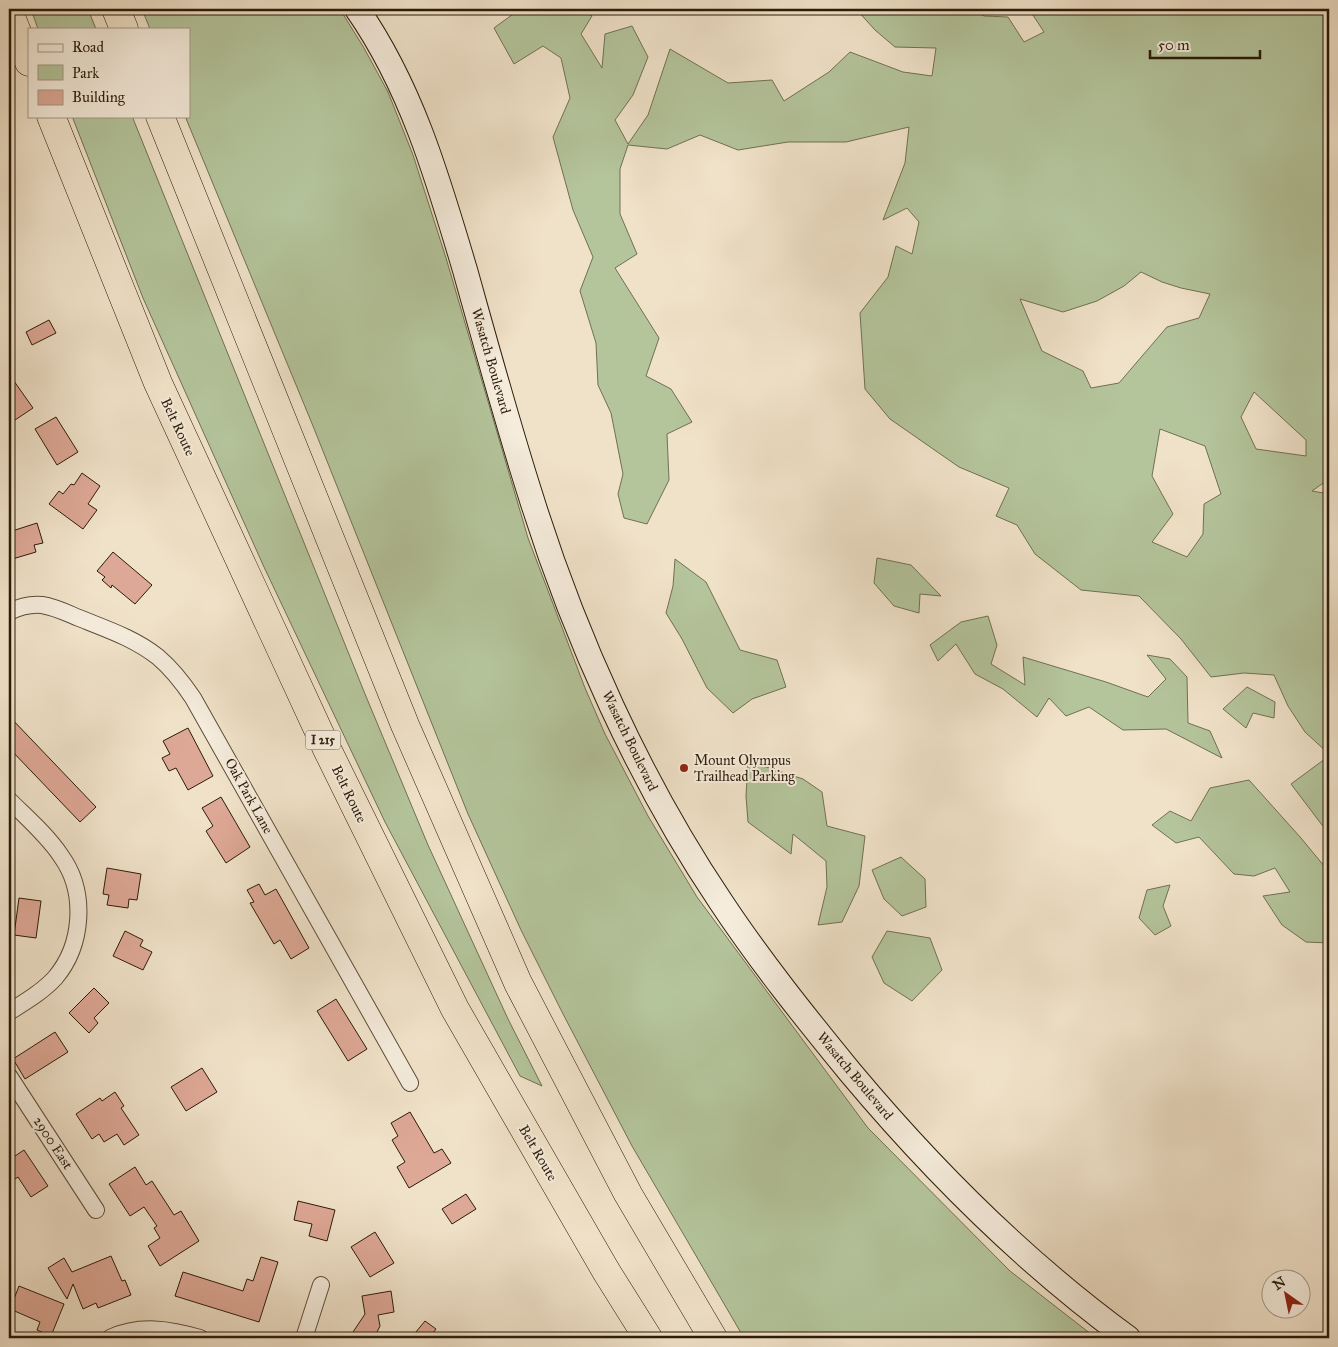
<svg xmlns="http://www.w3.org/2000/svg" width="1338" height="1347" font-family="'IM FELL Great Primer',serif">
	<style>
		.green { fill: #b4c49b; stroke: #707052; fill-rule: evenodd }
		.building { fill: #dea896; stroke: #2b1b08 }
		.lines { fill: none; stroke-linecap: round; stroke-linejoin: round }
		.street-casing { stroke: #5c4d38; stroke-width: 18 }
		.secondary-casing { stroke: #2b1b08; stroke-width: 26 }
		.highway-casing { stroke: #2b1b08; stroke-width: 29 }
		.street { stroke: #f5ecdc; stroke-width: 16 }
		.secondary { stroke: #f5ecdc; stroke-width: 24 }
		.highway { stroke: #f0e2c9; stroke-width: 28 }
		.poi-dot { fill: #8f2418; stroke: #f5ecdc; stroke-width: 2 }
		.labels { text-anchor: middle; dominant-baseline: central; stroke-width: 4; stroke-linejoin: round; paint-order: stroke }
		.shield { fill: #f5ecdc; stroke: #685a48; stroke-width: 1 }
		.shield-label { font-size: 12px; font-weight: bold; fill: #2b1b08 }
		.street-label { font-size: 14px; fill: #2b1b08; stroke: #f5ecdc }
		.poi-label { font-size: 14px; fill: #2b1b08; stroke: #f5ecdc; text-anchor: start }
	</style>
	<rect width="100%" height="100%" fill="#f0e2c9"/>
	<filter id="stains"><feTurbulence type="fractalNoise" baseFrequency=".004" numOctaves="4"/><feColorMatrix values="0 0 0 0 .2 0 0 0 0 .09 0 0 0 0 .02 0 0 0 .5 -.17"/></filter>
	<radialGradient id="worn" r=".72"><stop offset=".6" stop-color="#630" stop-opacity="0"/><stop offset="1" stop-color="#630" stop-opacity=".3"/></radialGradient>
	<path class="green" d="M31,9H88L96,29H38Z
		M142,9H339L343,14L364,48L388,92L413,155L446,258L528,538L585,688L605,734L648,816L697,897L868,1128L1010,1271L1096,1338H744L632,1146L562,1012L521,930L468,814L313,426L185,116H189V29H150Z
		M520,9H582L592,16L581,34L602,68L605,34L632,26L648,57L633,95L615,120L628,144L648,115L670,49L728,83L772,80L784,101L829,72L850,52L903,72L932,76L936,48L895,47L875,30L856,9H973L984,16L1008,17L1024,42L1044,32L1029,9H1329V479L1312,491L1329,494V754L1305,732L1288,706L1274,675L1244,673L1211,677L1181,639L1139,596L1081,590L1035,554L1017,525L996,516L1009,488L959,467L890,419L865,389L860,313L888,277L896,246L912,254L919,222L907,208L883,220L905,163L909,127L846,142H788L738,150L700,135L667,149L628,145L620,169V214L637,254L615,268L659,338L646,376L671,389L692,422L667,434L669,480L647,524L624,518L618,494L623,474L611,413L598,385L596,343L580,291L593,257L573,210L553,137L570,98L561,58L543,46L514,64L494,28ZM1141,272L1162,282L1181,288L1210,294L1199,318L1167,327L1119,383L1091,388L1083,371L1042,351L1020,299L1063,312L1097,301L1124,286ZM1254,392L1306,440V456L1256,449L1241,417ZM1160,429L1205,446L1221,494L1204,504L1203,534L1187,557L1152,542L1173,514L1152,476Z
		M72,116H132L365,694L428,845L508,1019L542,1086L520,1076L385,822L264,567L143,298Z
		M877,558L911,565L941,596L920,594L919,613L894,606L874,583Z
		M675,559L706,582L740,650L777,660L786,687L752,699L733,713L707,688L682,639L666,613L673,586Z
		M988,616L997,645L991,664L1025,685L1023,657L1106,682L1148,697L1166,679L1147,655L1170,659L1187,677L1188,723L1210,731L1222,758L1166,729L1123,730L1089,707L1066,716L1049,698L1037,717L1003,689L975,674L956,644L938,661L930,645L961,622Z
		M1247,687L1275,702L1274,718L1253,713L1246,728L1223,709Z
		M1329,756V831L1322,825L1291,784Z
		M748,761L803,779L822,792L827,826L865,836L859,886L842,922L818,925L827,887L826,861L793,834L791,854L748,822L746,796Z
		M1249,780L1301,838L1329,872V943L1306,942L1282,925L1263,896L1290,892L1275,868L1254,876L1234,874L1199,837L1176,843L1152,825L1170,811L1191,821L1210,788Z
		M901,857L925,879L926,907L902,916L884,899L872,870Z
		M1170,885L1163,906L1171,926L1155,935L1139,918L1147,890Z
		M887,931L930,938L942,970L912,1001L884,983L872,957Z"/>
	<path class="building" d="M49,320L56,333L32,345L26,332Z
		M9,374L33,408L9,424Z
		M56,417L78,452L57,465L35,429Z
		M82,473L100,486L88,504L97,510L83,529L49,504L59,491L63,494L71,484L74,485Z
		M37,523L43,543L34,545L36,552L9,560V532Z
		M113,552L152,585L135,604L112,585L111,588L102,580L105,577L97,571Z
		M9,716L96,807L80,822L9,748Z
		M188,728L213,776L188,790L176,768L169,771L162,758L170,754L163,741Z
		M221,797L250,847L226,863L206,831L213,826L202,808Z
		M107,868L141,874L137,900L129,899L128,908L107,905L109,895L103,894Z
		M259,884L265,895L276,889L309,948L291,959L280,940L274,944L250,903L254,902L247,890Z
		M19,898L41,901L36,938L14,935Z
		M125,931L143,940L140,946L152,952L143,970L113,956Z
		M94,988L109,1003L94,1018L98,1023L89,1033L69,1013Z
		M336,999L367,1049L348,1061L317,1011Z
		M55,1032L68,1052L25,1079L13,1059Z
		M202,1068L217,1092L186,1111L171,1087Z
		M115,1092L124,1106L121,1108L139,1135L124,1145L117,1134L104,1142L99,1134L92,1139L76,1114L100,1098L102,1101Z
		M410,1112L434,1153L442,1149L451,1163L409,1188L397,1167L405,1162L392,1140L398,1136L391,1123Z
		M24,1150L48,1186L31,1197L18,1177L9,1183V1160Z
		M135,1167L146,1185L152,1181L174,1215L181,1211L199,1241L160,1266L148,1246L160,1238L154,1228L157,1226L144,1207L130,1216L109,1184Z
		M466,1194L476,1209L452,1224L442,1209Z
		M298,1201L335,1210L327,1241L309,1236L312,1224L294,1220Z
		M375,1232L394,1263L370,1277L351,1247Z
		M111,1256L122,1281L125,1280L131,1295L98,1308L96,1303L83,1309L73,1284L67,1299L48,1268L64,1258L72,1272Z
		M261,1257L278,1262L259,1322L175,1296L183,1272L243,1291L247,1279L253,1281Z
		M19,1286L64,1304L51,1336L37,1330L40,1322L10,1309Z
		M391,1291L394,1312L378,1315L380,1326L377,1332L378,1338H349L365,1314L362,1296Z
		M425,1321L436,1329L429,1338H411Z"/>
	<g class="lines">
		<defs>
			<path id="street" d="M9,612C19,607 31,604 42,605C55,607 67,613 79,618C106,629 134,638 158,657C172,669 183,683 193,698L410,1083
				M9,800C27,818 47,835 61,856C87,892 83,945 55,978C42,992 25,1002 9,1012
				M9,1076L96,1210
				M110,1338C139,1324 170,1329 200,1338
				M304,1338L321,1285"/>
			<path id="secondary" d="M357,9C412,88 438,179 465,270C486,345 507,422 531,497C574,635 640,782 721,902C760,961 805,1017 850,1072C932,1170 1024,1262 1128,1338"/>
			<path id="highway" d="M116,9L124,29
				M9,12L29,62
				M51,116L158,383L326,747L455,1009L606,1271L648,1338
				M160,116L405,725L518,983L628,1194L713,1338"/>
		</defs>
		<use href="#street" class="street-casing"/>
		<use href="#secondary" class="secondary-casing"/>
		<use href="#highway" class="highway-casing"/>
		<use href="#street" class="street"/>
		<use href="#secondary" class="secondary"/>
		<use href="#highway" class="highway"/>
	</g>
	<circle class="poi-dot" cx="684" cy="768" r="5"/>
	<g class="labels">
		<rect class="shield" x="305.5" y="730.5" width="35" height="19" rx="4"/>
		<g class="shield-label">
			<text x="323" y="740">I 215</text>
		</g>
		<g class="street-label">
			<text transform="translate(491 361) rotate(74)">Wasatch Boulevard</text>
			<text transform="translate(178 427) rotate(65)">Belt Route</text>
			<text transform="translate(630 741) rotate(64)">Wasatch Boulevard</text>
			<text transform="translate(349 794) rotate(64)">Belt Route</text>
			<text transform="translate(249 796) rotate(61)">Oak Park Lane</text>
			<text transform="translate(855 1076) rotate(50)">Wasatch Boulevard</text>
			<text transform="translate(53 1143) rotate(57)">2900 East</text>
			<text transform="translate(538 1153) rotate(60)">Belt Route</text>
		</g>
		<g class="poi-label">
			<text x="694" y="760">Mount Olympus<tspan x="694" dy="16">Trailhead Parking</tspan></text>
		</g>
	</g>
	<rect width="1338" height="1347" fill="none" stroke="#f0e2c9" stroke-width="30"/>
	<rect x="10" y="10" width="1318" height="1327" fill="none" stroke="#2b1b08" stroke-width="2.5"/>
	<rect x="15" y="15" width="1308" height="1317" fill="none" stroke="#2b1b08"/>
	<rect x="28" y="28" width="162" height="90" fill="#f5ecdc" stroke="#a49887"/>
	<rect x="38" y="44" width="25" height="8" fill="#f5ecdc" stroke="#a49887"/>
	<text x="72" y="52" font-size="15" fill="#2b1b08">Road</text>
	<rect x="38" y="65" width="25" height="15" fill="#b4c49b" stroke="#a49887"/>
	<text x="72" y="78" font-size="15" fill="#2b1b08">Park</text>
	<rect x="38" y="90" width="25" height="15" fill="#dea896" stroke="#a49887"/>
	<text x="72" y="102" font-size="15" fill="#2b1b08">Building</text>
	<g transform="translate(1286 1294) rotate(327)"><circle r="24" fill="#f5ecdc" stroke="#a49887"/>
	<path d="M0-4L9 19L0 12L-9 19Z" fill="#8f2418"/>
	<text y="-8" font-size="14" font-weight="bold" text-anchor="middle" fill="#2b1b08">N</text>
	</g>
	<path d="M1150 50v8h110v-8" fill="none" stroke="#2b1b08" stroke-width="2.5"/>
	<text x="1158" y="50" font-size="15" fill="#2b1b08" stroke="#f5ecdc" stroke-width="4" paint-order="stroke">50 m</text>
	<rect width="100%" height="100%" filter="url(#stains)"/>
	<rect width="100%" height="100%" fill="url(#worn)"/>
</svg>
